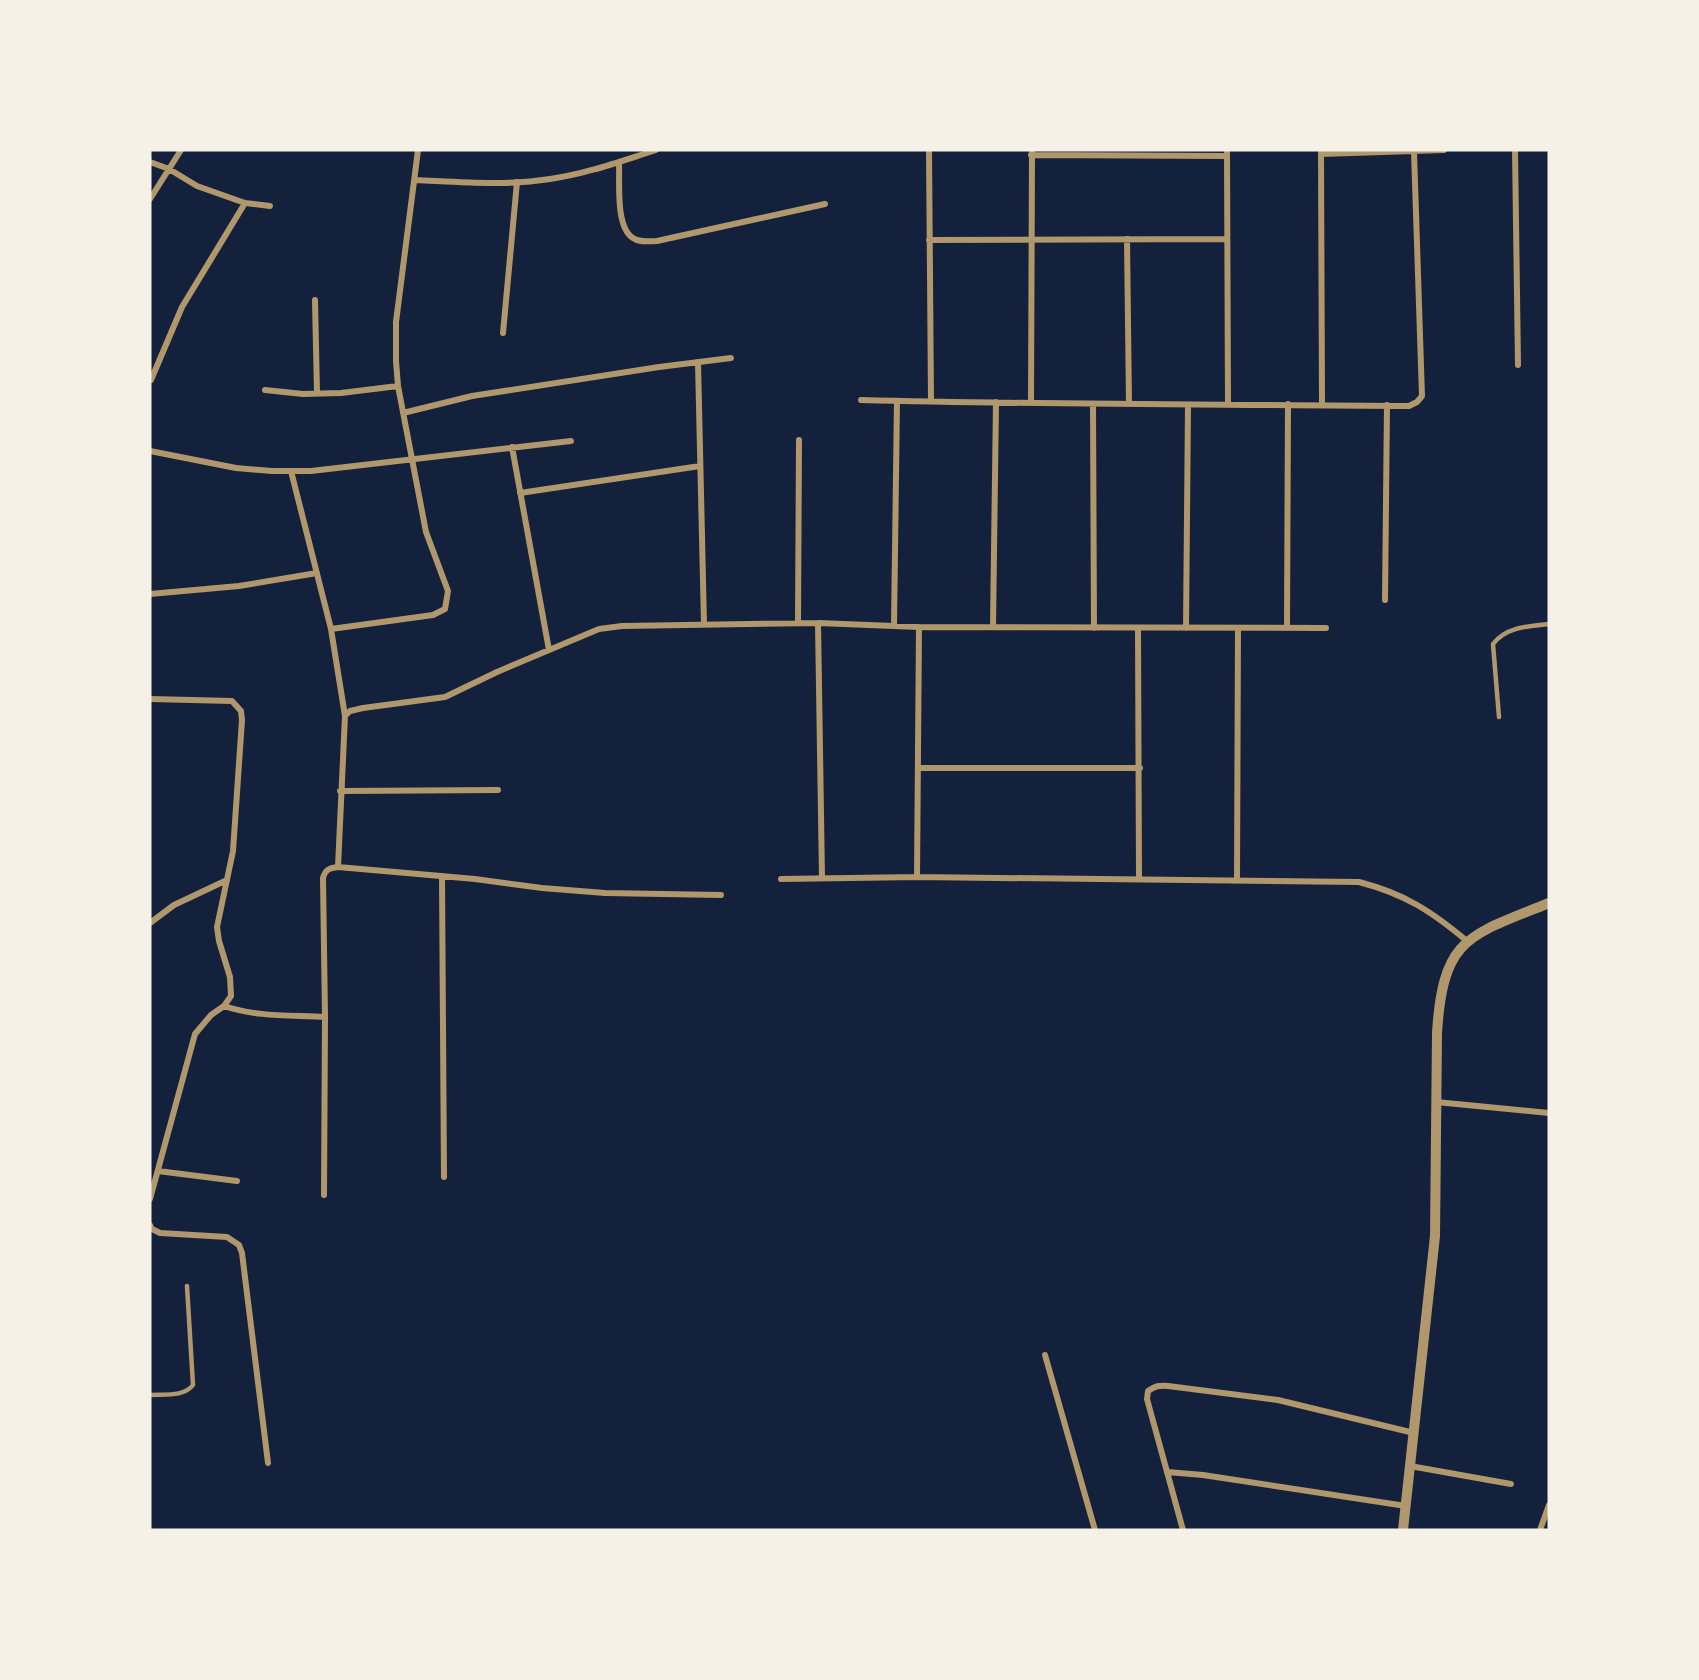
<svg xmlns="http://www.w3.org/2000/svg" width="1699" height="1680" font-family="'Varela Round',sans-serif">
	<style>
		.lines { fill: none; stroke-linecap: round; stroke-linejoin: round }
		.service { stroke: #b1986c; stroke-width: 4.5 }
		.minor { stroke: #b1986c; stroke-width: 6 }
		.tertiary { stroke: #b1986c; stroke-width: 10 }
	</style>
	<rect width="100%" height="100%" fill="#14213d"/>
	<g class="lines">
		<path class="service" d="M1499,717L1493,644C1506,627 1529,626 1549,624
			M150,1395C165,1394 184,1397 193,1385L187,1286"/>
		<path class="minor" d="M929,150L931,401
			M1227,150L1228,405
			M1321,150L1322,405
			M1515,150L1518,365
			M1321,154L1444,150
			M1031,155L1227,156
			M150,162L169,169L197,186L245,203L270,206
			M619,162C620,181 615,227 633,238C640,243 649,241 657,241L825,204
			M416,180C460,182 505,186 550,179C586,174 621,161 656,150
			M150,199L181,150
			M1127,239L1129,404
			M929,240L1227,239
			M315,300L317,393
			M503,333L517,182
			M698,362L704,624
			M151,380L182,307L245,203
			M265,390L303,394L341,393L398,386
			M861,400C1044,405 1226,404 1409,406L1417,402L1422,396L1414,152
			M1031,403L1032,150
			M1093,404L1094,628
			M403,413L472,396L659,367L731,358
			M512,447L549,650
			M150,451L236,468L272,471H311L571,441
			M291,471L331,629L345,716
			M520,493L700,466
			M150,594L239,586L317,573
			M1385,600L1387,405
			M798,623L799,440
			M818,623L822,878
			M894,626L897,401
			M993,627L996,402
			M1138,628L1139,879
			M1186,628L1188,406
			M1287,628L1288,404
			M331,629L433,615L445,609L448,591L426,532L398,386L396,361V322L418,150
			M150,699L232,701L241,711L242,720L233,851L217,927L219,941L230,977L231,996L224,1006L211,1015L195,1034L150,1199
			M918,768H1140
			M340,791L498,790
			M338,867L345,716L350,711L363,708L445,697L497,672L599,629L622,626L818,623L919,627L1326,628
			M442,876L444,1177
			M917,877L919,627
			M781,879L917,877L1359,882C1405,894 1431,911 1467,941
			M1237,880L1238,628
			M150,923L174,905L227,880
			M224,1006C256,1017 291,1015 325,1017
			M1436,1102L1549,1113
			M158,1171L237,1181
			M324,1195L325,1017L323,878C325,870 329,868 338,867L475,879L542,888L605,893L721,895
			M150,1225L152,1229L160,1233L227,1237L239,1245L242,1253L268,1463
			M1045,1355L1095,1530
			M1410,1466L1511,1484
			M1167,1472L1203,1475L1406,1506
			M1183,1530L1147,1399L1148,1391C1155,1386 1159,1385 1168,1386L1278,1400L1414,1433
			M1540,1530L1549,1505"/>
		<path class="tertiary" d="M1403,1530L1435,1236L1437,1033C1443,937 1468,936 1549,903"/>
	</g>
	<rect width="1699" height="1680" fill="none" stroke="#f6f1e7" stroke-width="303"/>
</svg>
